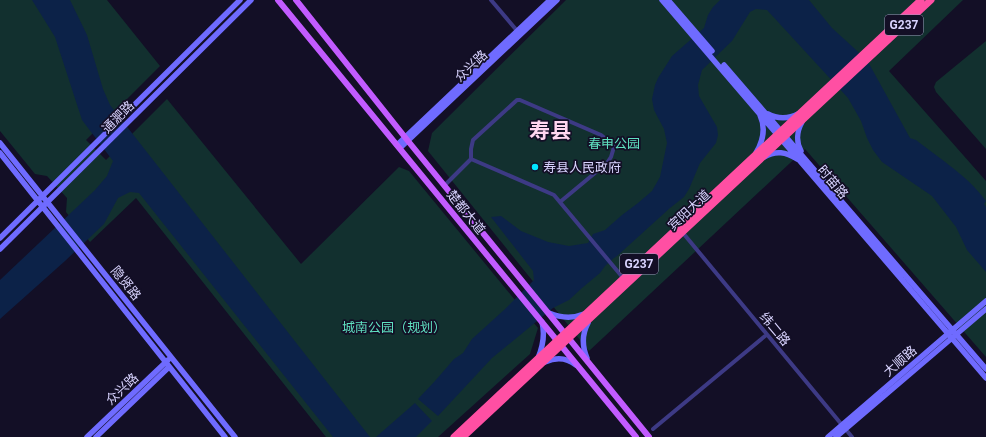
<svg xmlns="http://www.w3.org/2000/svg" width="986" height="437" font-family="Roboto,'Noto Sans SC',sans-serif">
	<style>
		.green { fill: #12302f }
		.water { fill: #0c2248 }
		.lines { fill: none; stroke-linecap: round; stroke-linejoin: round }
		.street { stroke: #3d3a85; stroke-width: 4 }
		.secondary { stroke: #6f6bff; stroke-width: 5.5 }
		.primary { stroke: #c25bff; stroke-width: 6 }
		.highway { stroke: #ff4fa3; stroke-width: 7 }
		.poi-dot { fill: #00e5ff; stroke: #130f26; stroke-width: 1.5 }
		.labels { text-anchor: middle; dominant-baseline: central; stroke-width: 3.5; stroke-linejoin: round; paint-order: stroke }
		.shield { fill: #130f26; stroke: #9e99be; stroke-width: 1 }
		.shield-label { font-size: 12px; font-weight: bold; fill: #d9d4ff }
		.street-label { font-size: 13px; fill: #d9d4ff; stroke: #130f26 }
		.park-label { font-size: 13px; fill: #5fe0c0; stroke: #130f26 }
		.poi-label { font-size: 13px; fill: #d9d4ff; stroke: #130f26; text-anchor: start }
		.town-label { font-size: 21px; font-weight: bold; fill: #ffd6f0; stroke: #130f26 }
	</style>
	<rect width="100%" height="100%" fill="#130f26"/>
	<path class="green" d="M0,0H107L160,66L86,140L106,160L167,99L301,264L399,167L409,171L538,328L530,354L438,437H326L136,198L90,242L66,212L67,198L47,176L35,174L0,131Z
		M566,0H963L889,71L986,181V357L805,149L589,351L428,151L432,133Z
		M986,41V149L936,92L934,87L936,82Z"/>
	<path class="water" d="M32,0H70L87,35L103,89L110,105L370,437H333L139,193L130,192L118,198L104,224L65,261L0,319V280L95,190L107,176L113,161L82,120L55,37Z
		M720,0H809L832,28L867,60L910,138L916,140C940,159 968,176 986,201L984,204L986,207V272L967,250L956,227L932,196L882,162L873,150L867,138L861,121L848,98L767,10L756,9L750,12L732,41L702,70L698,85L699,96L717,127L718,135L716,143L700,163L689,189L684,197L670,208L617,256L614,258L605,266L600,273L582,288L569,300L553,308L492,358L438,416L418,399L435,381L454,359L463,353L472,339L504,310L534,280L533,271L491,217L501,216L521,231L548,242L569,246L588,243L593,234L605,230L622,215L638,203L652,191L660,177L667,143L664,129L654,110L652,99L655,85L658,78L672,56L704,28L708,15L713,7Z
		M415,403L432,421L416,437H376Z"/>
	<g class="lines">
		<path class="street" d="M491,0L519,33
			M471,159V149L473,140L517,100H520L601,135L611,143L614,147L611,157L607,163L560,202
			M444,186L471,159L554,195L624,279
			M683,233L852,437
			M653,429L765,336"/>
		<path class="secondary" d="M662,0L986,378
			M668,0L712,51
			M724,65L986,369
			M768,114C777,119 789,119 798,114
			M0,143L235,437
			M397,145L550,0
			M400,148L557,0
			M801,151C796,142 797,131 802,122
			M0,153L225,437
			M756,153C763,141 766,128 760,115
			M764,157C776,150 786,152 797,159
			M0,238L240,0
			M0,249L251,0
			M549,313C561,318 572,319 584,314
			M538,358C543,346 545,334 542,322
			M587,358C582,346 582,334 588,323
			M545,362C556,357 566,357 576,365
			M87,437L168,360
			M96,437L169,367
			M828,437L986,301
			M836,437L986,309"/>
		<path class="primary" d="M278,0L636,437
			M296,0L408,141L649,437"/>
		<path class="highway" d="M454,437L921,0
			M463,437L931,0"/>
	</g>
	<circle class="poi-dot" cx="535" cy="167" r="4"/>
	<g class="labels">
		<g class="shield">
			<rect x="885" y="15" width="38" height="20" rx="3"/>
			<rect x="620" y="254" width="38" height="20" rx="3"/>
		</g>
		<g class="shield-label">
			<text x="904" y="25">G237</text>
			<text x="639" y="264">G237</text>
		</g>
		<g class="street-label">
			<text transform="translate(471 66) rotate(-43)">众兴路</text>
			<text transform="translate(118 117) rotate(-45)">通淝路</text>
			<text transform="translate(833 182) rotate(50)">时苗路</text>
			<text transform="translate(689 210) rotate(-43)">宾阳大道</text>
			<text transform="translate(466 212) rotate(51)">楚都大道</text>
			<text transform="translate(126 283) rotate(51)">隐贤路</text>
			<text transform="translate(775 329) rotate(50)">纬二路</text>
			<text transform="translate(900 361) rotate(-41)">大顺路</text>
			<text transform="translate(122 389) rotate(-43)">众兴路</text>
		</g>
		<g class="park-label">
			<text x="614" y="143">春申公园</text>
			<text x="394" y="327">城南公园（规划）</text>
		</g>
		<g class="poi-label">
			<text x="543" y="167">寿县人民政府</text>
		</g>
		<g class="town-label">
			<text x="550" y="131">寿县</text>
		</g>
	</g>
</svg>
